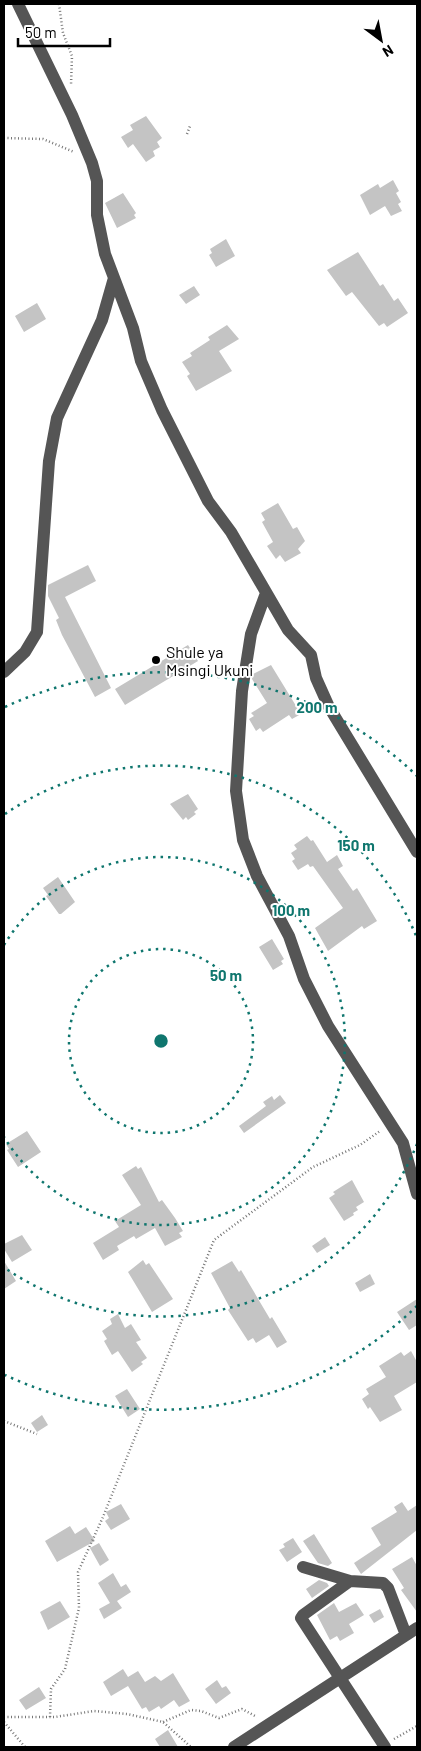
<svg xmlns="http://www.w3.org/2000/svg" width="421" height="1751" font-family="Barlow,sans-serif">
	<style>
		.building { fill: #c4c4c4 }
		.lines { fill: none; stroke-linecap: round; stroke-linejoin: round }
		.path { stroke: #777; stroke-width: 2.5; stroke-dasharray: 1 2.5; stroke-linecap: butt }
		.minor { stroke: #555; stroke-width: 12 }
		.ring { fill: none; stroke: #0f766e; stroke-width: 2.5; stroke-dasharray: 2.5 5 }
		.poi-dot { fill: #000; stroke: #fff; stroke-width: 2 }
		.labels { text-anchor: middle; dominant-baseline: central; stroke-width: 4; stroke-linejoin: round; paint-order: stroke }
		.poi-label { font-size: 16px; fill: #000; stroke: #fff; text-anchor: start }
		.centre { fill: #0f766e; stroke: #fff; stroke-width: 2.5 }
		.ring-label { font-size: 15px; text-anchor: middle; font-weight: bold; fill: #0f766e; stroke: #fff; stroke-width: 4; stroke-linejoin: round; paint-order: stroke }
	</style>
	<rect width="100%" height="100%" fill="#fff"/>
	<path class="building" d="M146,116L162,138L157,142L160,147L153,151L155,156L146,162L133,144L128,148L121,137L133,130L130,125Z
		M393,180L399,191L396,193L401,202L398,204L402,211L391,216L385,206L370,215L360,195L378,184L380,188Z
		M123,193L136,213L134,215L136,218L117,228L105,203Z
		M226,239L235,256L216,267L209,255L212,253L210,249Z
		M358,252L380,286L383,284L394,301L398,298L408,313L387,327L384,323L379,326L352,292L346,296L327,270Z
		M194,286L200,295L186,304L179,295Z
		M37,303L46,319L24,332L15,316Z
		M227,325L239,339L219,351L232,371L196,391L187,376L190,374L182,362L192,356L190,353L210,340L208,337Z
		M278,503L293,529L297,527L305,541L298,549L301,553L285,562L280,555L276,559L267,546L273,542L262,522L265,520L261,513Z
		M88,565L96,581L65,597L111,688L95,697L62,635L56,620L59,618L48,596V585Z
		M188,645L198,661L125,705L115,689Z
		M271,665L301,714L292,719L289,715L263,732L260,728L256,731L249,719L254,716L251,713L267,703L252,679L253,674Z
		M188,794L198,809L194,812L196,814L188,820L186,817L183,820L170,804Z
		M307,836L311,841L313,840L327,862L337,855L343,866L338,869L353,891L357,888L377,921L364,929L362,926L328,951L315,928L343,908L313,866L310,867L308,864L298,870L292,861L295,859L291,853L297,849L294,845Z
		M58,877L75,902L61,914H59L46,896L48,895L43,888Z
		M272,939L284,959L281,961L283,964L273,970L259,947Z
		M280,1095L286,1103L244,1133L239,1126L266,1106L263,1102L272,1096L274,1100Z
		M27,1131L41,1152L18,1167L7,1150L9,1149L6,1144Z
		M136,1166L138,1169L141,1167L159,1202L162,1200L175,1218L183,1231L179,1233L182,1237L165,1246L155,1228L136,1239L134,1236L117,1246L119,1250L103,1260L93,1243L119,1227L115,1221L141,1205L122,1175Z
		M352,1180L364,1202L356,1207L358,1210L353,1213L354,1215L344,1221L329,1198L335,1194L333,1192Z
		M22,1235L32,1250L12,1262L4,1249V1244Z
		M325,1237L330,1245L317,1253L312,1246Z
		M143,1260L146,1265L149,1263L173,1299L152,1312L128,1272Z
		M4,1261L16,1281L4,1289Z
		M232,1261L239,1272L241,1270L270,1319L272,1317L287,1342L277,1348L269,1335L256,1343L253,1338L248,1341L228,1310L230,1308L211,1273Z
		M370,1274L375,1284L360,1292L355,1283Z
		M417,1299V1325L409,1330L397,1312Z
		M118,1314L125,1328L131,1324L141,1340L136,1342L147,1358L141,1362L143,1364L132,1372L118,1351L112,1355L104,1341L107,1339L102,1331L112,1324L110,1319Z
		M411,1351L417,1362V1382L394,1396L402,1410L380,1422L370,1407L368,1409L362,1399L369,1394L366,1389L386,1377L379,1366L401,1352L404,1356Z
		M127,1389L140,1409L128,1417L115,1396Z
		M42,1415L48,1425L37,1432L31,1423Z
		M402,1502L408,1511L417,1505V1530L361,1574L354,1563L381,1545L371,1528L397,1512L394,1507Z
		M121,1504L130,1519L111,1530L105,1521L109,1518L106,1512Z
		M70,1526L75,1534L86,1527L95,1541L57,1562L45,1541Z
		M314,1534L332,1563L328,1566L318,1563L303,1541Z
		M293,1538L302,1552L287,1562L279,1550L285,1547L283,1544Z
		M99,1543L109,1560L100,1566L90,1548Z
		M412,1557L417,1566V1612L401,1590L404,1588L392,1569Z
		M113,1573L121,1587L126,1584L131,1592L117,1601L122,1608L104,1619L99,1609L110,1603L98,1583Z
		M319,1580L327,1583L329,1586L312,1598L306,1589Z
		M60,1601L70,1617L48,1630L40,1612Z
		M334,1603L339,1612L356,1603L364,1615L349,1624L354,1633L340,1641L337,1636L330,1640L317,1615Z
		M380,1609L384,1617L374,1623L369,1615Z
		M123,1669L128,1677L138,1671L145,1682L155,1676L161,1681L173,1673L190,1701L179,1707L174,1700L161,1709L159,1706L149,1712L146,1707L142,1709L128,1686L111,1696L103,1682Z
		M217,1680L222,1688L226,1686L231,1693L216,1704L205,1689Z
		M39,1687L46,1698L26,1710L19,1700Z
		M168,1730L178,1747H160L155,1739Z"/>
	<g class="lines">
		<path class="path" d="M59,4L63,33L72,56L71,85
			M187,134L190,126
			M4,138L43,139L74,152
			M4,1421L37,1434
			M4,1717H55L94,1711L127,1714L163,1722L191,1747
			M50,1717L51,1689L65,1669L79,1608L78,1572L103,1517L214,1240L313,1167L360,1145L380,1131
			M4,1722L25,1747
			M163,1722L191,1710L201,1711L219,1718L242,1709L257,1717
			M394,1739L417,1726"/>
		<path class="minor" d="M18,4L72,115L92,163L97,181V215L105,254L133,328L141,361L162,410L208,501L231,532L288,630L311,655L316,678L329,707L417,852
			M266,593L251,634L242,691L236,791L243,840L257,876L289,936L304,979L328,1026L403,1143L417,1194
			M4,672L25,652L37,632L49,461L57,418L102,320L114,278
			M303,1567L350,1581L383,1583L388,1588L406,1635
			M350,1581L303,1615L301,1618L385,1747
			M234,1747L417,1628"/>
	</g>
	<g class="ring">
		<circle cx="161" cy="1041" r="92"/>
		<path d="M4 945A184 184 0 1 1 4 1137"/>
		<path d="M417 1144A276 276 0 0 1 5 1268M5 814A276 276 0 0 1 417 938"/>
		<path d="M417 1306A368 368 0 0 1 5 1375M5 707A368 368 0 0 1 417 776"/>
	</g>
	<circle class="poi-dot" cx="156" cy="660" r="5"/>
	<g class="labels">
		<g class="poi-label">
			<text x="166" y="651">Shule ya<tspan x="166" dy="18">Msingi Ukuni</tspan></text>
		</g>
	</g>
	<circle cx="161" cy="1041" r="8" class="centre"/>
	<g class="ring-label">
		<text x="317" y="713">200 m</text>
		<text x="356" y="851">150 m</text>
		<text x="291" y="916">100 m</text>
		<text x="226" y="981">50 m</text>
	</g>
	<rect width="421" height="1751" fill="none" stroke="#000000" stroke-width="10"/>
	<g transform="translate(381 40) rotate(148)" stroke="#ffffff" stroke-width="4" paint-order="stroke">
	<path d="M0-4L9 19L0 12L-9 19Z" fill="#000000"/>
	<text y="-8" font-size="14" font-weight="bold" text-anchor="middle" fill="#000000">N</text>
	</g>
	<path d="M18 38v8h92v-8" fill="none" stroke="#000000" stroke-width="2.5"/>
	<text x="25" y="38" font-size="15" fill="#000000" stroke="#ffffff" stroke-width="4" paint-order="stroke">50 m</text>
</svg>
